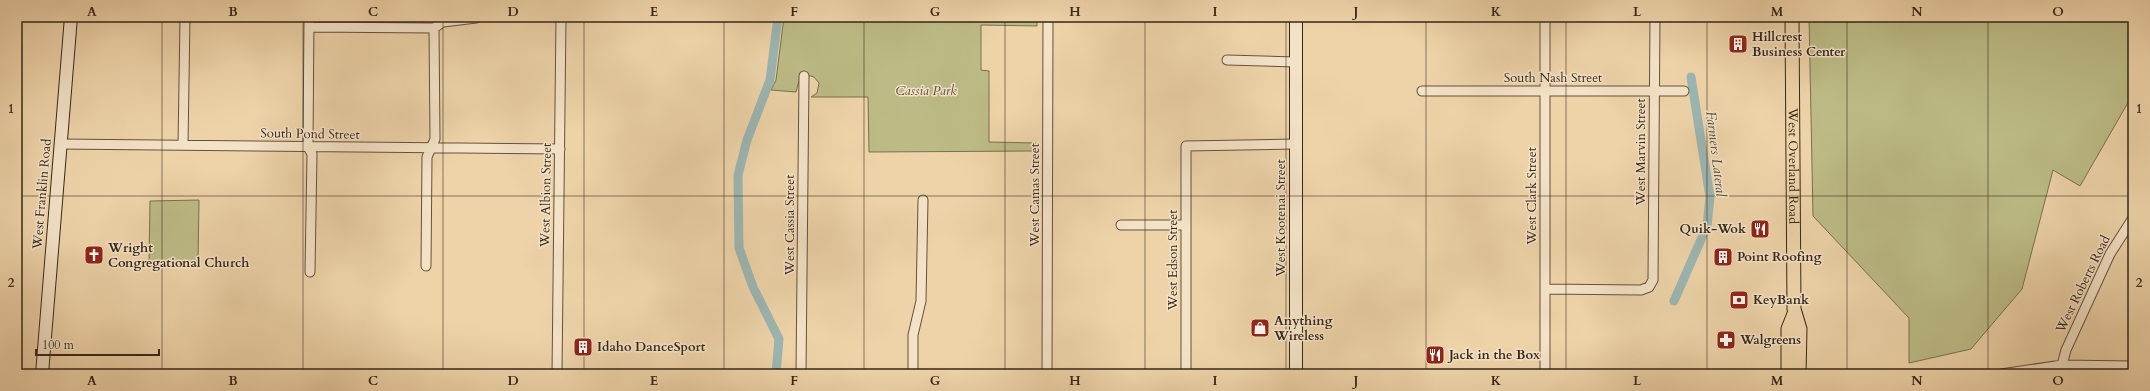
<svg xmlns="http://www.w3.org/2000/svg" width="2150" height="391" font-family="Cardo,serif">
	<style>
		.green { fill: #bcbb86; stroke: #78714f }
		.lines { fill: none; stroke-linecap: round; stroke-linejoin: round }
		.canal { stroke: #9cb6b2; stroke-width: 9 }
		.street-casing { stroke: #63523c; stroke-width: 11 }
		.secondary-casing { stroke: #352718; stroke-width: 14 }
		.primary-casing { stroke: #352718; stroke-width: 15 }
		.street { stroke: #f4e2c7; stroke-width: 9 }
		.secondary { stroke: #f4e2c7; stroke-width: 12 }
		.primary { stroke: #eed3a9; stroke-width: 13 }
		.grid { fill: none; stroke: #352718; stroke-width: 1; stroke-opacity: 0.55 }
		.labels { text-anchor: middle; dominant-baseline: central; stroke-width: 3; stroke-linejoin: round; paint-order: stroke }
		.poi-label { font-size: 13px; font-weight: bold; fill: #352718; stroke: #f4e2c7; text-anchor: start }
		.street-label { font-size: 13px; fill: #352718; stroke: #f4e2c7 }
		.park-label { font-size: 13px; font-style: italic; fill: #574c34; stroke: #f4e2c7 }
		.water-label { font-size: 14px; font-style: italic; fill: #4f4b3e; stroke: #f4e2c7 }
		.neatline { fill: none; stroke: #352718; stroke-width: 1.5 }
		.grid-label { font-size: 13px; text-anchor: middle; font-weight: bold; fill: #352718 }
	</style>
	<rect width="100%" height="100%" fill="#eed3a9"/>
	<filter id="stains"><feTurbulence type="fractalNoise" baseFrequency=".005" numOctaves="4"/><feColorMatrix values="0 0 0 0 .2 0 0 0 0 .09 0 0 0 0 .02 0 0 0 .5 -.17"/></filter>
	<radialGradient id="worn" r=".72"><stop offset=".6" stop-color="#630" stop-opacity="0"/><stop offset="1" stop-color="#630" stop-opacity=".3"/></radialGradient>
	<path class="green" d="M784,17H1037V26L981,25V70L989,71V142L1036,143V151L869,152L868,97H811L817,93L819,83L814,77L807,75L799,81L796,92L771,90L776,80Z
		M1809,17H2133V94L2080,186L2053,170L2022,289L1971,349L1909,363V318L1813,216Z
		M199,200L198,264L149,263L150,201Z"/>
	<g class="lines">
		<path class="canal" d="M1674,301L1707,226L1710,197L1691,77
			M776,374L779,339L753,287L739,248L738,175L747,140L770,80L778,17"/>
		<defs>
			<path id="street" d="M309,17L308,147L312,154L310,272
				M1545,17V374
				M309,27L434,28L443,22L476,18
				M1227,60L1296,62
				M1422,91H1684
				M60,144L560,149
				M183,145L185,17
				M1121,225H1186
				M426,266L427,157L435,139L434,28
				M1545,289L1641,290L1649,287L1653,280L1655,17
				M2062,365L2066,350L2110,254L2133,218
				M557,374L561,17
				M801,374L804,76
				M913,374V335L921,301L923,200
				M1047,374L1048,17
				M1186,374V146L1295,144
				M2001,374L2062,365L2133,366"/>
			<path id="secondary" d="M1296,17V374
				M42,374L71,17"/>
			<g id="primary">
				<path id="s1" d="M1792,17L1794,309L1800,329L1799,374"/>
				<path d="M1788,374V329L1794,314"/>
			</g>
		</defs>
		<use href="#street" class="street-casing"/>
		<use href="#secondary" class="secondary-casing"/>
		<use href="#primary" class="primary-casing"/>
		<use href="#street" class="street"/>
		<use href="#secondary" class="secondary"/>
		<use href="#primary" class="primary"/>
	</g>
	<path class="grid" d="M162,17V374M303,17V374M443,17V374M584,17V374M724,17V374M864,17V374M1005,17V374M1145,17V374M1286,17V374M1426,17V374M1566,17V374M1707,17V374M1847,17V374M1988,17V374M17,196H2133"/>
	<defs>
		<symbol id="building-square" viewBox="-11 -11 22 22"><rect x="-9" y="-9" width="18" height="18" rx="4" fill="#8f2418" stroke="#f4e2c7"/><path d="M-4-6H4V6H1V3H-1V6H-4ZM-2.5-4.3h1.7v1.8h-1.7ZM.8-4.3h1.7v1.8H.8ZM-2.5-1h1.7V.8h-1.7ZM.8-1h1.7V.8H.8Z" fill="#fff"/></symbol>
		<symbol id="restaurant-square" viewBox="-11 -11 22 22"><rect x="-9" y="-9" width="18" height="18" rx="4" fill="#8f2418" stroke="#f4e2c7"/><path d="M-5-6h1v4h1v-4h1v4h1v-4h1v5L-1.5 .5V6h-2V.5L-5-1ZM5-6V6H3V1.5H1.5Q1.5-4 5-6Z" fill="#fff"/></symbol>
		<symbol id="church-square" viewBox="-11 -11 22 22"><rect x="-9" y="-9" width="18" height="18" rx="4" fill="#8f2418" stroke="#f4e2c7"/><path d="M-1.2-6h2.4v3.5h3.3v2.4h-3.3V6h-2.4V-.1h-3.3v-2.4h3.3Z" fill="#fff"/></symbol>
		<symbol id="bank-square" viewBox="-11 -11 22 22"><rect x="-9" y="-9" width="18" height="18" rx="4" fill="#8f2418" stroke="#f4e2c7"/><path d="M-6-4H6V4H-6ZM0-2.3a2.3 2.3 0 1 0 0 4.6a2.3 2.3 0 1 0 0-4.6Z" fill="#fff"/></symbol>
		<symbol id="shop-square" viewBox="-11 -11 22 22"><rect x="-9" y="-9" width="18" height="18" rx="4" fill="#8f2418" stroke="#f4e2c7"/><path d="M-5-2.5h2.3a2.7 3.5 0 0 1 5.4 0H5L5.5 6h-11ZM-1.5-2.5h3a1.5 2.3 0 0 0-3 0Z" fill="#fff"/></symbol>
		<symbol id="pharmacy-square" viewBox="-11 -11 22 22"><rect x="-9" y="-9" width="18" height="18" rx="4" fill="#8f2418" stroke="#f4e2c7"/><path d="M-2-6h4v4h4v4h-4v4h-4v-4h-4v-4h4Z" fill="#fff"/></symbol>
	</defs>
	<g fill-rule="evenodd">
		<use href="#building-square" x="1727" y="33" width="22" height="22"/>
		<use href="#restaurant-square" x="1749" y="218" width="22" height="22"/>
		<use href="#church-square" x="83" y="244" width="22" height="22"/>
		<use href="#building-square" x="1712" y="246" width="22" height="22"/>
		<use href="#bank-square" x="1728" y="289" width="22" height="22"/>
		<use href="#shop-square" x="1249" y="317" width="22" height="22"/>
		<use href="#pharmacy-square" x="1715" y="329" width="22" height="22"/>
		<use href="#building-square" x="572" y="336" width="22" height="22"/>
		<use href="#restaurant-square" x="1424" y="344" width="22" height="22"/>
	</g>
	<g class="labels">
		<g class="poi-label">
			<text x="1752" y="37">Hillcrest<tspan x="1752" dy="15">Business Center</tspan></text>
			<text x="1746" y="229" text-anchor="end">Quik-Wok</text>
			<text x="108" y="248">Wright<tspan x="108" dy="15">Congregational Church</tspan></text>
			<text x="1737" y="257">Point Roofing</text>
			<text x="1753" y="300">KeyBank</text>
			<text x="1274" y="321">Anything<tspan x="1274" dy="15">Wireless</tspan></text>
			<text x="1740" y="340">Walgreens</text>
			<text x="597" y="347">Idaho DanceSport</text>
			<text x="1449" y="355">Jack in the Box</text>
		</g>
		<g class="street-label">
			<text x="1553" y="78">South Nash Street</text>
			<text transform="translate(310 134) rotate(1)">South Pond Street</text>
			<text transform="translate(1641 152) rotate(-90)">West Marvin Street</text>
			<text stroke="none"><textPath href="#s1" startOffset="149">West Overland Road</textPath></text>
			<text transform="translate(42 194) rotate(-85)">West Franklin Road</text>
			<text transform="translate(546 195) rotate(-89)">West Albion Street</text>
			<text transform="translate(1035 195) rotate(-90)">West Camas Street</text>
			<text transform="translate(1532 196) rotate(-90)">West Clark Street</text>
			<text transform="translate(1281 218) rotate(-90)">West Kootenai Street</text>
			<text transform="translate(790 225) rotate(-90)">West Cassia Street</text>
			<text transform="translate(1173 260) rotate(-90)">West Edson Street</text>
			<text transform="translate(2083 284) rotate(-64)">West Roberts Road</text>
		</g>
		<g class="park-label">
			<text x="926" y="91">Cassia Park</text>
		</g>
		<g class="water-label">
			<text transform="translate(1716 154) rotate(83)">Farmers Lateral</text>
		</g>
	</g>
	<rect width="2150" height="391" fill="none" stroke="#eed3a9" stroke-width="44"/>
	<path d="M36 349v6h123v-6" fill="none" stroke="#352718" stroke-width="2"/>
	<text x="42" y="349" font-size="12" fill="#352718" stroke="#f4e2c7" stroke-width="3" paint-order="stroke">100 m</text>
	<rect x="22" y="22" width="2106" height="347" class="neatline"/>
	<g class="grid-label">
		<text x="92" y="16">A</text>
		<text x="233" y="16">B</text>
		<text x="373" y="16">C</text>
		<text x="513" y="16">D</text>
		<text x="654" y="16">E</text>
		<text x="794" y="16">F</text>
		<text x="935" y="16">G</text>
		<text x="1075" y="16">H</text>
		<text x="1215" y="16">I</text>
		<text x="1356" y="16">J</text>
		<text x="1496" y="16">K</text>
		<text x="1637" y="16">L</text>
		<text x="1777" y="16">M</text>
		<text x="1917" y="16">N</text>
		<text x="2058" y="16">O</text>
		<text x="11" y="113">1</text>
		<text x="2139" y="113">1</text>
		<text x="11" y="287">2</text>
		<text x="2139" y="287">2</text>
		<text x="92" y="385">A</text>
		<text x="233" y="385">B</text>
		<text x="373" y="385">C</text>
		<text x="513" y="385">D</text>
		<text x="654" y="385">E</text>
		<text x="794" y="385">F</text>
		<text x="935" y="385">G</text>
		<text x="1075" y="385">H</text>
		<text x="1215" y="385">I</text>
		<text x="1356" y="385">J</text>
		<text x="1496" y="385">K</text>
		<text x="1637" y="385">L</text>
		<text x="1777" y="385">M</text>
		<text x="1917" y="385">N</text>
		<text x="2058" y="385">O</text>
	</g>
	<rect width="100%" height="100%" filter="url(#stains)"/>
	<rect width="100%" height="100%" fill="url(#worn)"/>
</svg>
